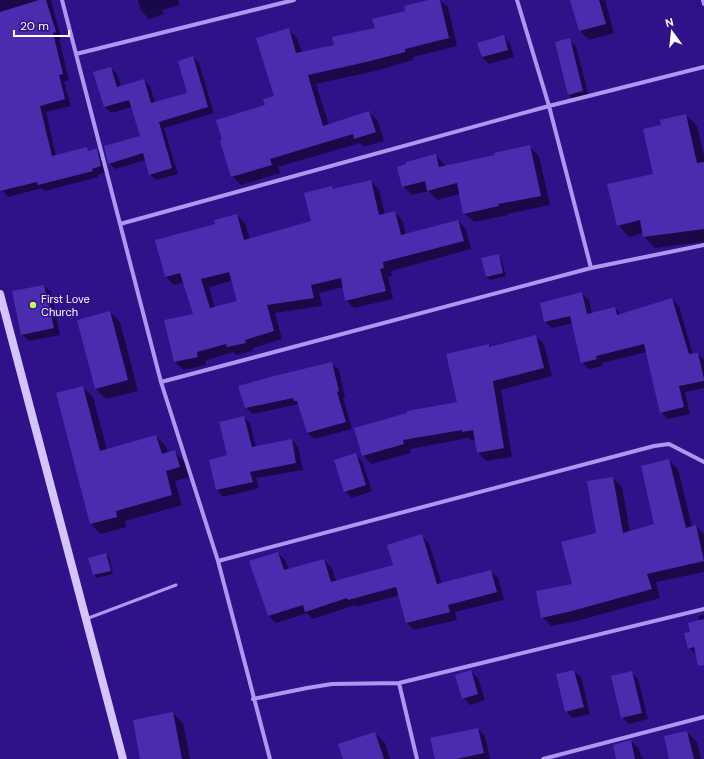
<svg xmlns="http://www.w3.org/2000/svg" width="704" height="759" font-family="'DM Sans',sans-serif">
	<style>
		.shadow { fill: #0007; fill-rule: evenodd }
		.building { fill: #4b2caf; fill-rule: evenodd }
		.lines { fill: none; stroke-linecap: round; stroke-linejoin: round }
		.lane { stroke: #ac98f1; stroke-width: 3 }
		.street { stroke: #ac98f1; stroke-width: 4 }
		.secondary { stroke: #d3c6fc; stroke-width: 8 }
		.poi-dot { fill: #beff58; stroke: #2f128a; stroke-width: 1.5 }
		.labels { text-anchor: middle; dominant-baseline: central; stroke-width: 3.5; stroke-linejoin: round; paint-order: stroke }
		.poi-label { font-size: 11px; fill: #fff; stroke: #2f128a; text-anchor: start }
	</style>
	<rect width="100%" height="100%" fill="#2f128a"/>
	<path class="shadow" d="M2,0H51L61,38L59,39L69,80L64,82L71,106L46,112L56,156L86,148L89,151L97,149L103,156L107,172L98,175V177L45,191L42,188L8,197L2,190L0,185V1Z
		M138,0H178L180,5L162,10L164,14L149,19L141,11Z
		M432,0H440L448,7L457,46L413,57V60L375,71L316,84L329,125L369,112L378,121L384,141L364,147L360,143L278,167L280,173L241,185L232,176L267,106L275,96L288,29L297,38L302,53L335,46L376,29L406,11Z
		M571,0H605L614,33L589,40L580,31Z
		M503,36L510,43L514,57L489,64L482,57Z
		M569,40L576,46L589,97L575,101L568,94Z
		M193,57L199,63L214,113L164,128L178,174L156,180L150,174L146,160L115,169L109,163L141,137L132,107L111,113L105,107L94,73L111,68L117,74L121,87L144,80L150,86L155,103L189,94Z
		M686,115L697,126L704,156V242L655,248L644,237L643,233L629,237L618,225L654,174L662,125Z
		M530,147L539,156L550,205L507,214L508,215L474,222L464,213L460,194L437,200L429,191L412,195L403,186L436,155L445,165L446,167Z
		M370,181L379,189L385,215L395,213L403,221L406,235L458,221L466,229L471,249L391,271L392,276L388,277L393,299L354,308L346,300L343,287L319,293L322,306L275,313L282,339L253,348V351L236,355L233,352L205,361L206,365L183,370L175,362L194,315L184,282L174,285L166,277L156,240L216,224L237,215L245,223L250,239L312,222L332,187L335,190ZM232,281L238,302L215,308L209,287Z
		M498,255L501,258L506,276L490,280L486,277L482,259Z
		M44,286L51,292L60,335L29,341L22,335L13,292Z
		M582,294L589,300L592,314L615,308L621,314L672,299L679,306L693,355L698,354L704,360V388L685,392L690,414L668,419L661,412L647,352L602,363L603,366L589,369L582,362L573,323L552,328L545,322Z
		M110,312L120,322L138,391L106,399L96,389L78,320Z
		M535,336L544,344L552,376L501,390L512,457L486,461L478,452L475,440H471L469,438L410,449L411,453L371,464L363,455L458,403L488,345L491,347Z
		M332,364L339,370L345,398H343L352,429L314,439L307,433L299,404L253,414L246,408Z
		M83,387L93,397L107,450L156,436L166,446L168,454L175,452L185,462L189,477L175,481L182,505L125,521L126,527L101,534L91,524Z
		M243,417L250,423L256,447L292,440L298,447L303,470L256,478L259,488L223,497L217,490L210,460L228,456Z
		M355,454L362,461L372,491L352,498L345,491Z
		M669,460L678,469L692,527L696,526L704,534V572L656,582L660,598L577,621L551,626L542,617L574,585L597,533L613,478L622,487L630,532L656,525Z
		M421,535L429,543L442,584L491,571L498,578L504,600L455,612L457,620L414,630L407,623L400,595L356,607L355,605L313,619L307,613L276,623L269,616L278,553L285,560L289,570L324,560L332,568L336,581L394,566Z
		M106,554L109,557L113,574L97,578L94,575L89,559Z
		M704,615V653L696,655L689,648L691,632L699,621L698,616Z
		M574,671L581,677L590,714L573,718L566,711Z
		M471,672L478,678L485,700L470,705L463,698Z
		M631,672L638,679L648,719L629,724L622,717Z
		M173,713L183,723L190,759H141Z
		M478,729L485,736L490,759H436Z
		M687,732L697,742L701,759H670Z
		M375,733L385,743L390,759H344Z
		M631,741L639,749L641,756L644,759H617Z"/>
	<path class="building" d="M39,0H46L56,32L53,33L63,74L59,75L65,99L40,106L52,156L87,147L88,151L97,148L101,166L92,169L93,171L38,185L37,182L0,191V12Z
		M428,0H440L449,38L405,49V52L366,62L308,75L323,126L369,111L376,132L354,139L353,134L270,159L272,165L231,177L220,141L222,140L216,120L265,105L263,99L274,96L256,38L289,28L296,53L334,45L332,37L375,28L372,19L405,11L404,6Z
		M570,0H599L606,24L579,31Z
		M504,35L508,50L482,57L477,43Z
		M570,38L583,91L568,95L555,42Z
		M193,56L208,107L159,122L172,168L149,175L143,153L108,164L104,146L140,136L129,100L104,107L93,72L111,67L117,87L144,79L151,103L187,93L178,61Z
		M686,114L697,163L704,162V229L643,237L640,220L617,226L607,184L653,174L643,129L661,125L660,120Z
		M530,145L541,196L498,204L499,206L463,214L457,183L427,191L425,181L402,187L397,167L406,164V162L436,154L439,167L495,155L494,153Z
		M371,180L379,215L395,211L401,235L458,220L464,241L383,262L384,268L380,269L386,291L345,301L341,278L311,285L314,298L267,305L274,331L245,340L246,343L227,347L226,344L197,352L198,357L174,362L164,320L193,314L180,273L165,277L155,240L215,224L214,220L237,214L244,240L311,221L304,193L332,186L333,189ZM229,272L237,301L210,308L201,279Z
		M499,254L503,273L486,277L481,258Z
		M44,285L54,328L21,335L12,291Z
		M582,292L587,314L615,307L617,315L672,298L689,354L698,353L704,379V381L679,386L684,407L660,413L644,344L596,356L597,359L581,363L570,316L544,322L540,303Z
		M110,311L128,380L95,389L77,320Z
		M536,335L544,368L493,381L504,448L477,453L473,430L462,432V430L403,440L404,444L362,456L354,428L407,413V411L457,402L446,354L489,344V347Z
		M332,362L339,391L337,392L346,422L307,433L297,401H294L293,398L245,408L238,386L274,376Z
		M83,386L100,451L156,435L162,454L175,450L180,467L166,471L172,495L116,511L117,517L90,524L56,393Z
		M244,416L252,447L292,439L296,463L250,472L253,482L216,490L209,460L227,455L219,422Z
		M356,453L366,485L344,492L334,460Z
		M669,459L686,528L696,525L704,561L647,574L652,589L568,612L541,618L536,591L572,584L561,542L596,533L587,481L613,477L623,533L654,524L641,466Z
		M422,534L437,584L491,570L497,592L448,605L450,612L406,623L396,587L348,600L347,598L305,612L303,605L268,616L249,561L278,552L284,570L324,559L331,582L393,565L387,545Z
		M106,553L111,571L93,575L88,558Z
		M704,619V665L698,666L694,647L688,649L684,633L690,632L688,623Z
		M471,670L478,694L462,699L455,675Z
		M574,670L584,707L565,712L556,674Z
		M632,671L642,713L621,718L611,676Z
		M173,712L182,759H140L133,720Z
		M478,728L484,753L457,759H435L430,738Z
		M687,731L694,759H669L664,736Z
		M375,732L384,759H343L338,744Z
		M631,740L635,759H616L613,745Z"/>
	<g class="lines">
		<path class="lane" d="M86,619L176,585"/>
		<path class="street" d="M62,0L161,382L218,561L270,759
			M517,0L549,106L591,268
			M703,0L704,4
			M76,54L294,0
			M120,224L549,106L704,67
			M161,382L591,268L704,245
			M218,561L654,446L669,444L704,462
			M399,683L417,759
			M253,699L307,688L332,684L399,683L704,609
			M543,759L704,717"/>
		<path class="secondary" d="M0,294L123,759"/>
	</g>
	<circle class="poi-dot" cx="33" cy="305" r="4"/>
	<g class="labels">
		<g class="poi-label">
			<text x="41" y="299">First Love<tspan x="41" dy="13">Church</tspan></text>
		</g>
	</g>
	<g transform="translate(672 32) rotate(345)" stroke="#2f128a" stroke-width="3" paint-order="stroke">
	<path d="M0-3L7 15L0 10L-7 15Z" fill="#ffffff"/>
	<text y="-6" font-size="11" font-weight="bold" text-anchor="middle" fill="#ffffff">N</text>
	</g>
	<path d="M14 30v6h55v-6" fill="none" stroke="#ffffff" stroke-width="2"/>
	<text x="20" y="30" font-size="12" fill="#ffffff" stroke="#2f128a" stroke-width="3" paint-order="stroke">20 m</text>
</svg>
